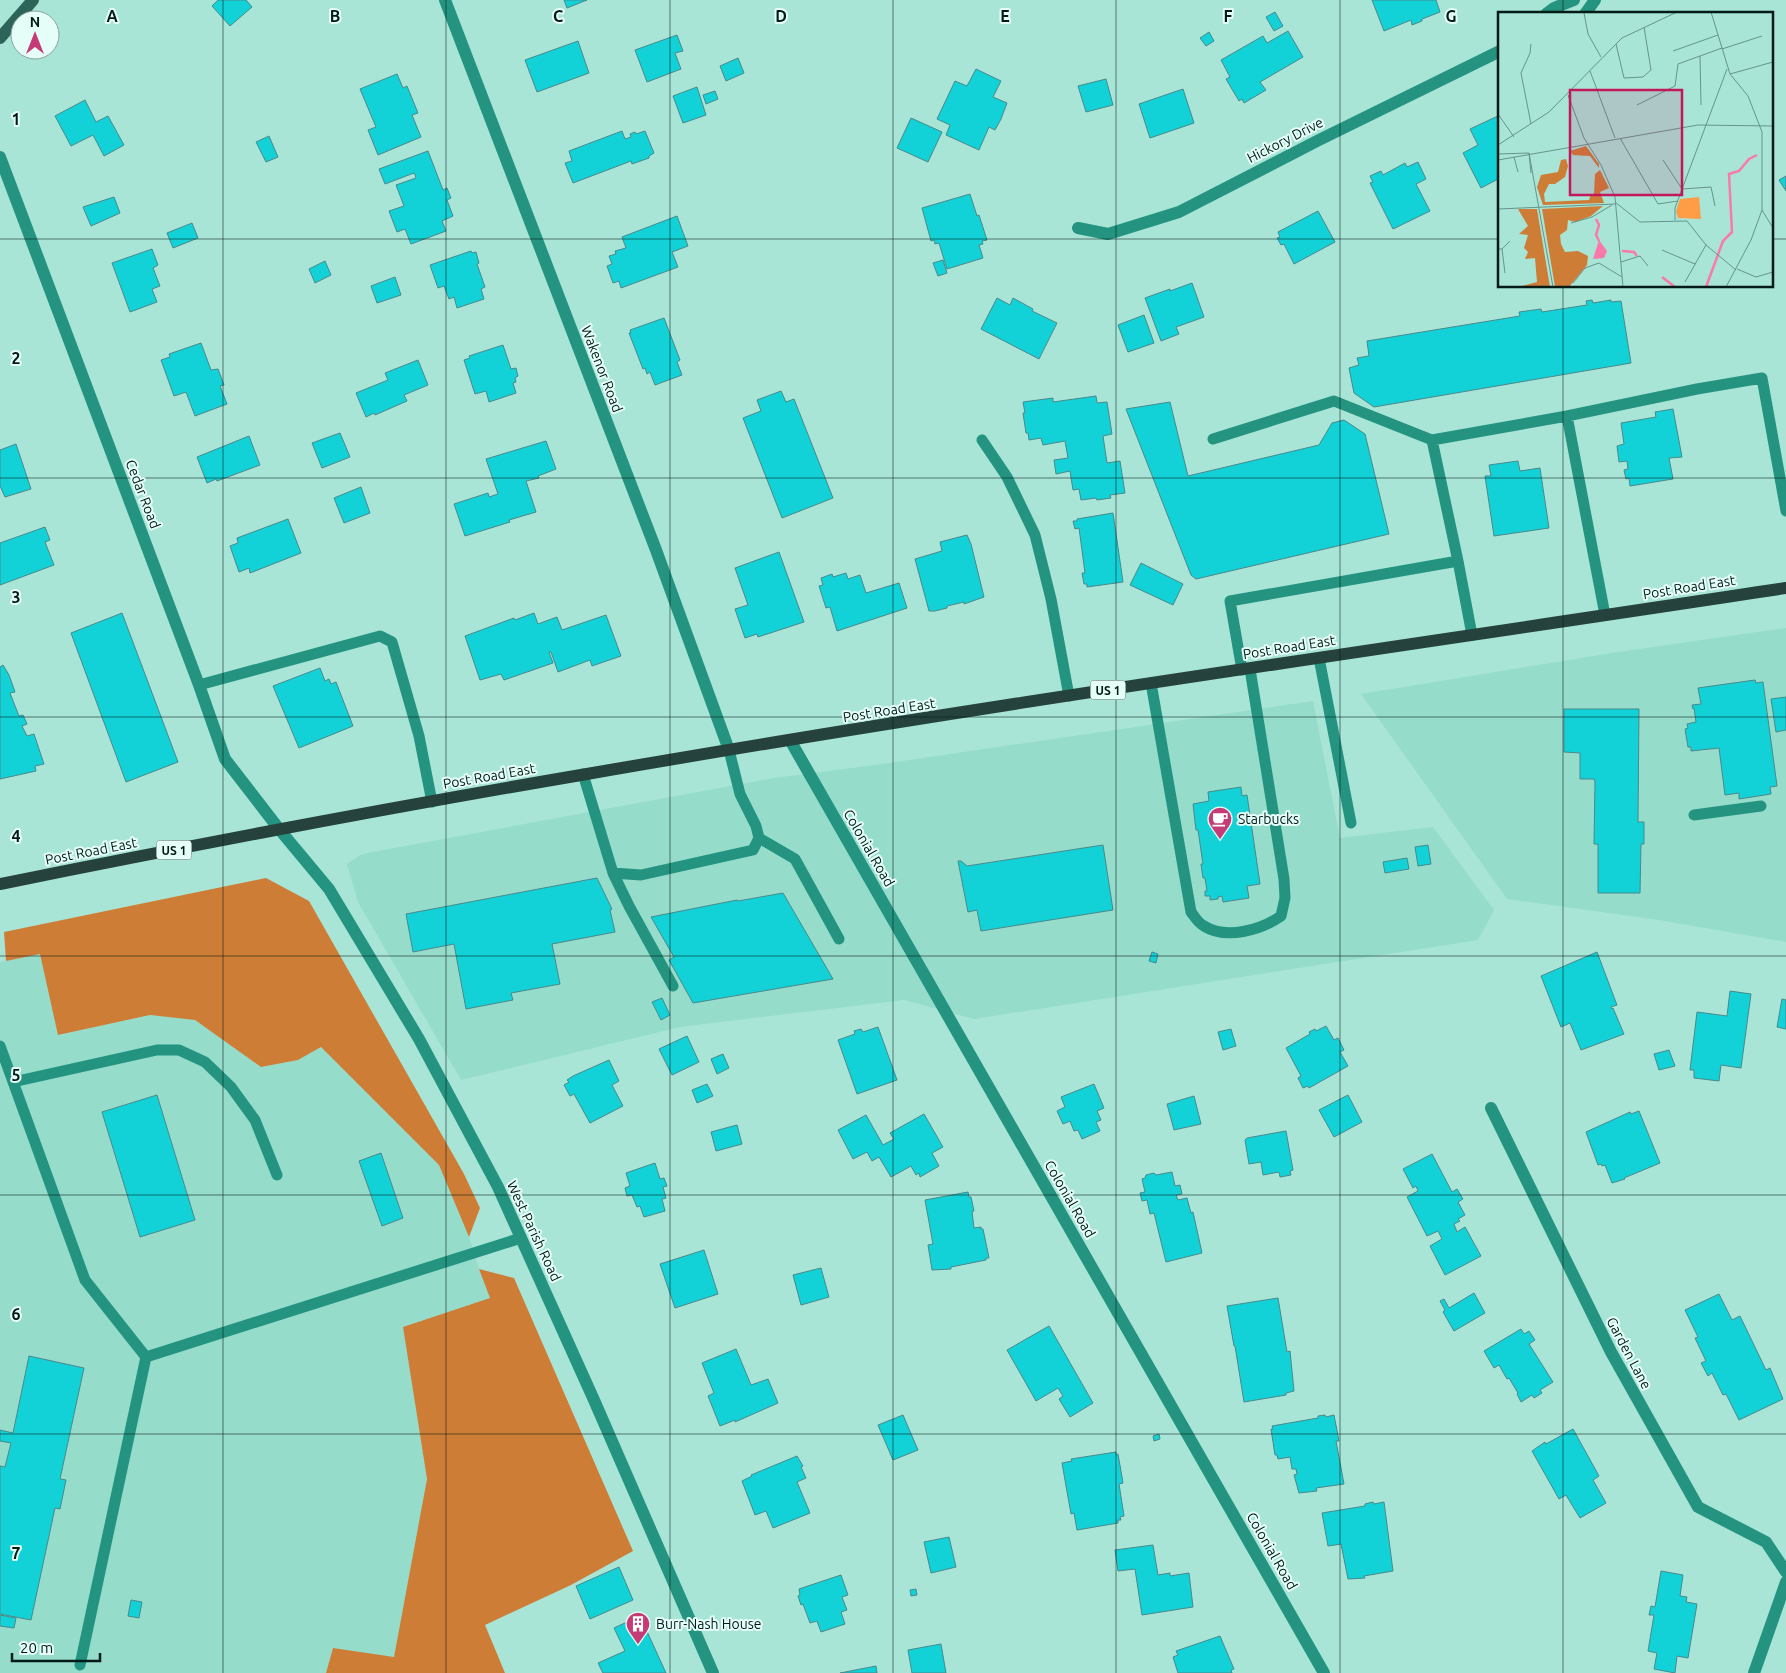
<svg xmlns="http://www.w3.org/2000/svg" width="1786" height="1673" font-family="Ubuntu,sans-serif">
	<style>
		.built { fill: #95dccb }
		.forest { fill: #ce7d36 }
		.building { fill: #12d2d8; stroke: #49898b }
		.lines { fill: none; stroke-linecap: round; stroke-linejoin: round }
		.service { stroke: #249481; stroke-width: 11 }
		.minor { stroke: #249481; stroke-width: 12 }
		.secondary { stroke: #2d6459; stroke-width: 12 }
		.primary { stroke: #25433c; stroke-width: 12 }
		.grid { fill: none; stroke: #031b17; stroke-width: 1; stroke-opacity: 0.55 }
		.labels { text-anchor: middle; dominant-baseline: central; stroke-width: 4; stroke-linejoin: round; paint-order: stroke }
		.shield { fill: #e6fef8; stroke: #475f5a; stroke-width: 1 }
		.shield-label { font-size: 12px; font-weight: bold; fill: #031b17 }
		.street-label { font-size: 14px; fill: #031b17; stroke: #e6fef8 }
		.poi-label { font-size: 14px; fill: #031b17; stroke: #e6fef8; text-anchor: start }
		.inset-river { fill: none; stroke: #fa79a9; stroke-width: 2.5 }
		.inset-road { fill: none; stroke: #66948a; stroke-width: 1 }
		.view { fill: #c2185b; fill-opacity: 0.15; stroke: #c2185b; stroke-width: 2.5 }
		.inset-edge { fill: none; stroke: #031b17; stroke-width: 2.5 }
		.grid-label { font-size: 16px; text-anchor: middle; font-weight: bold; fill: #031b17; stroke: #e6fef8; stroke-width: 4; stroke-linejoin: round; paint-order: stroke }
	</style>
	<rect width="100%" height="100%" fill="#a8e5d7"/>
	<path class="built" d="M1786,628V942L1659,920L1507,899L1361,694L1618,652Z
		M1313,701L1340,838L1433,827L1494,910L1478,940L974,1019L904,1000L680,1027L461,1080L358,902L347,864L362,854L774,778L875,765Z
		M40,954L59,1035L150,1015L195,1020L261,1067L298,1060L321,1047L439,1165L469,1237L479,1269L490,1298L403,1327L427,1479L394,1658L333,1648L326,1673H0V962Z"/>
	<path class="forest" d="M266,878L309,901L464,1174L480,1208L469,1237L439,1165L321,1047L298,1060L261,1067L195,1020L150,1015L58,1035L40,954L6,961L4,932Z
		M479,1269L514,1278L633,1551L571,1585L485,1625L505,1673H326L333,1648L394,1657L427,1479L403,1327L490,1298Z"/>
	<path class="building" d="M218,0H246L252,7L230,26L212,6Z
		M564,0H587L567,8Z
		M1372,0H1436L1440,12L1422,19V21L1412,25L1411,20L1384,31Z
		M1275,12L1283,26L1274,31L1266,17Z
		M1288,31L1303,57L1260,82L1266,90L1244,103L1242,99L1239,101L1226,79L1230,77L1221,60L1263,36L1267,43Z
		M1209,32L1214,41L1206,46L1200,38Z
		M677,35L683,51L675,53L681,69L647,82L635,50Z
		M578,41L589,73L537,92L525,60Z
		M738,58L744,73L726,81L720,66Z
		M976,69L1001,81L993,97L1007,103L1001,119L995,130L989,127L979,150L946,135L950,125L937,119L955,81L967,86Z
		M397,74L403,88L407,86L418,113L412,115L421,137L378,155L368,130L376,127L360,89Z
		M1106,79L1113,105L1086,112L1078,86Z
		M697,87L706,115L683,123L673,96Z
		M1183,89L1194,123L1150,138L1139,104Z
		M715,91L718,99L706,104L703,95Z
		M85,100L96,122L108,116L124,145L104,156L93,135L71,146L55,116Z
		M1500,115V178L1481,188L1463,153L1478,145L1470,129Z
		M911,118L942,132L928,162L897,148Z
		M622,131L625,139L631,137L630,134L635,132L636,134L645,131L654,153L649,156V158L632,164L631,161L573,183L565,163L572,161L569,151Z
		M269,136L278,157L266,162L256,142Z
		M428,151L443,190L447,188L451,198L447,200L453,216L442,221L446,231L411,244L405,229L397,232L389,211L404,206L396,185L416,178L415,175L414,173L385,184L379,169Z
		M1418,162L1426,179L1416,184L1430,211L1393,229L1370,183L1373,182L1370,176L1381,171L1383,175L1405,163L1407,167Z
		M1786,176V191L1779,180Z
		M970,194L977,216L979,215L987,240L982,241L983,244L979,245L983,258L947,269L939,243L935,244L934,240L931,241L922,208Z
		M114,197L120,213L91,226L83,207Z
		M1318,211L1335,242L1294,264L1284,244L1281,245L1277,238L1280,237L1278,232Z
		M677,216L688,246L672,252L678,267L621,288L619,281L613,283L607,266L612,264L609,256L616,254L615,251L626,248L622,237Z
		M192,223L198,238L173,248L167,233Z
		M152,249L158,265L153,268L160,286L152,289L157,302L130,312L112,263Z
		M471,251L472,253L476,252L479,263L477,264L485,287L481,289L484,299L457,308L454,297L449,299L444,286L438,288L430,265Z
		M943,260L947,273L938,276L933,263Z
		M325,261L331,275L315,283L309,269Z
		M395,277L401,295L377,303L371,286Z
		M1192,283L1204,317L1176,327L1179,334L1161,341L1145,298L1170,289V291Z
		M997,298L1010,305L1013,298L1033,309L1032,311L1057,323L1039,359L981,329Z
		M1592,300L1593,303L1611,300V302L1621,301L1631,363L1374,407L1354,393L1349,368L1359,365L1357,358L1369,356L1367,341L1520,316L1519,312L1541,309L1542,312L1587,305L1586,301Z
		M1144,315L1154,343L1128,352L1118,325Z
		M664,318L680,360L677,362L682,375L655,385L650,372L647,374L645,368L643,369L629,333H631L630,330Z
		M201,343L211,370L218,369L224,385L220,386L227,404L195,416L186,392L174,396L161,360L170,357L169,354Z
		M503,345L511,369L516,368L518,376L515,378L516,382L513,383L516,393L489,402L486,391L475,394L464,360L470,358L469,356Z
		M418,360L428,385L404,395L407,401L375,415L374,413L366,417L356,393L388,380L385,373Z
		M781,391L786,402L794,399L833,498L782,518L743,418L761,411L757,400Z
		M1096,396L1097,403L1107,402L1112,434L1103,436L1107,463L1120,461L1125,493L1110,495L1111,498L1097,500L1096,498L1081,500L1079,489L1073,490L1070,471L1056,474L1054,460L1068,458L1065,441L1043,445L1041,438L1029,440L1028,433H1026L1023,413H1025L1023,402L1053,398V402Z
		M1170,402L1188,476L1319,445L1332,423L1344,420L1365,434L1389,534L1196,579L1191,575L1126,409Z
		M1673,409L1682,457L1669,458L1673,479L1630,486L1629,478L1626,479L1624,470L1628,469L1627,461L1619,462L1617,446L1624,444L1621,423L1656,417L1655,412Z
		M340,433L350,457L322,468L312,443Z
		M249,436L260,465L217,481L216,479L207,483L197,457Z
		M546,441L556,469L538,476L539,478L526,481L536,512L509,520L510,522L465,536L454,504L488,493L489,497L498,494L486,459Z
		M16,444L31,489L5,497L0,486V450Z
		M1518,461L1520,471L1540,468L1549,528L1494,536L1485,476H1491L1489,465Z
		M361,487L370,513L344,523L334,498Z
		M1113,513L1123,582L1087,587V584H1084L1082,573H1085L1079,528L1075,529L1073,521H1077V519Z
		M288,519L301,553L250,573L249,568L239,572L230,546L238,543L237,538Z
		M45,527L50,540L45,542L54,565L0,585V543Z
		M967,535L971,544L984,597L964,604V602L947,606V608L935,611H929L915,559L942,551L940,542Z
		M779,552L804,622L758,637L757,634L745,638L735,609L748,605L735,568Z
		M1141,563L1183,584L1173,605L1130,585Z
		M846,573L848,579L860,575L866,593L899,583L907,608L837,631L830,607L826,608L819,586L823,585L821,578L832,574L833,577Z
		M122,613L178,762L126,782L71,633Z
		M534,613L538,624L557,617L562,630L606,615L621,656L592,666L590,660L558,672L551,652H549L553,663L504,680L501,674L480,680L465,636L514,618L515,620Z
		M3,665L9,675L15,692L10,693L19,716L23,715L27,724L22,726L27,736L34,734L44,764L35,766L36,771L0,779V667Z
		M320,668L325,681L329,679L331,684L336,682L353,726L299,748L273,686Z
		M1755,680L1756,683L1763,682L1777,786L1770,787L1771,794L1739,799V793L1725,795L1719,748L1691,751V747H1688L1685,729L1688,728L1687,724L1696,722L1694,708L1693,709L1692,705L1701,704L1698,688Z
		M1786,697V730L1776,732L1771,699Z
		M1564,709H1639L1638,822H1644V844H1641L1640,893H1598V844H1594L1595,782L1594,779H1580V753L1564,752Z
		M1241,787L1242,796L1247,795L1260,884L1247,886L1249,898L1223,902L1222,896L1218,897V899L1210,900V896H1205V891H1207L1205,878H1203L1201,864H1203L1198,830H1196L1193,804L1209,801L1208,792Z
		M1103,845L1113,910L981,931L977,910L968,912L958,861H961L967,866Z
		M1428,845L1431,864L1418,866L1415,847Z
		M1407,858L1409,869L1385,873L1383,862Z
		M597,878L612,909L610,910L615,932L552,944L560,984L511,993L513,1000L466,1009L454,944L413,952L406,914Z
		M783,893L833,979L693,1003L669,960L674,957L651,917L737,900L738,901Z
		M1152,952L1158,954L1156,963L1149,961Z
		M1597,952L1617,1005L1611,1007L1612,1009L1613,1008L1624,1034L1581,1050L1570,1023L1561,1027L1541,976Z
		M1730,991L1751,994L1741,1068L1721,1065L1719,1081L1694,1078V1070H1690L1697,1012L1727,1016Z
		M662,998L670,1015L661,1020L652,1002Z
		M1782,999L1786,1000V1029L1777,1027Z
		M1326,1026L1334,1040L1338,1038L1344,1050L1340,1052L1348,1066L1309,1088L1308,1086L1303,1088L1298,1078L1301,1076L1286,1048L1310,1034L1309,1032L1315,1029L1316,1031Z
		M878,1027L897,1080L857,1094L838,1040L855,1034L854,1031L861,1029L863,1032Z
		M1231,1029L1236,1046L1223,1050L1218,1032Z
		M687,1036L699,1062L672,1075L659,1049Z
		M1669,1050L1675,1066L1659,1070L1654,1054Z
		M723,1054L729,1068L717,1074L711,1059Z
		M609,1060L619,1081L612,1085L623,1106L590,1123L574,1094L570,1096L564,1085L569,1082L567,1080L573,1076Z
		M707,1084L713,1096L697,1103L692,1090Z
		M1094,1084L1104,1108L1097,1111L1101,1120L1096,1122L1100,1131L1082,1139L1078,1130L1074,1131L1070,1121L1063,1124L1057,1111L1065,1107L1061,1097Z
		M157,1095L195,1220L140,1237L102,1112Z
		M1348,1095L1362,1122L1334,1137L1319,1110Z
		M1194,1096L1201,1124L1174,1130L1167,1104Z
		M1639,1111L1660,1163L1624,1178L1625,1179L1612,1183L1605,1165L1602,1166L1601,1164L1598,1165L1586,1132L1630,1112L1631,1114Z
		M924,1114L943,1147L932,1153L939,1166L920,1177L919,1173L916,1175L911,1166L891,1177L879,1157L872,1161L867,1152L853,1159L838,1130L866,1115L883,1145L894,1139L890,1133Z
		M737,1125L742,1144L716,1151L711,1132Z
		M1286,1131L1293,1170L1290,1171L1291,1175L1280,1177L1279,1172L1263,1175L1261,1162L1249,1164L1245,1140L1247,1138Z
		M381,1153L403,1218L382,1226L359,1161Z
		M1432,1154L1452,1192L1457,1189L1463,1199L1458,1202L1465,1215L1458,1219L1460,1221L1454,1224L1457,1232L1465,1227L1481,1256L1445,1275L1430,1246L1442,1239L1438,1231L1427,1236L1407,1197L1418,1191L1416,1186L1413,1188L1403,1169Z
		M655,1163L660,1179L664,1178L667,1186L663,1187L666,1198L662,1199L665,1211L644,1217L640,1206L637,1207L632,1195L627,1196L625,1188L630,1186L626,1173Z
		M1172,1172L1175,1186L1180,1185L1182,1194L1176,1195L1178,1200L1187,1198L1191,1213L1193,1212L1202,1253L1166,1262L1154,1213L1150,1214L1147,1200L1142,1201L1140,1193L1145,1192L1142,1179L1145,1178L1146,1175L1154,1173L1156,1175Z
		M968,1192L969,1197H971L974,1211H972L974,1228L981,1227V1229H983L989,1258H986V1260L951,1267V1269L932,1270L928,1245L933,1244L925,1200Z
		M704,1250L718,1294L675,1308L660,1264Z
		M821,1268L829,1297L801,1305L793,1275Z
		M1474,1293L1485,1313L1454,1331L1443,1312L1445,1310L1440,1301L1444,1299L1449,1308Z
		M1719,1294L1732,1320L1740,1316L1766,1370L1770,1368L1783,1399L1739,1420L1726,1394L1723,1395L1712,1373L1708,1376L1701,1363L1706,1361L1695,1338L1698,1337L1685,1310Z
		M1278,1298L1287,1352L1290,1351L1294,1391L1286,1393V1395L1244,1402L1235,1346H1234L1227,1306Z
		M1049,1326L1093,1403L1070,1417L1059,1399L1063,1396L1058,1388L1036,1401L1007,1350Z
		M1521,1329L1524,1334L1529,1331L1535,1340L1529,1344L1553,1382L1540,1390L1542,1393L1534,1398L1532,1395L1521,1402L1517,1394L1518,1393L1509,1378L1507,1379L1499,1365L1494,1368L1484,1351Z
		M736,1349L751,1385L768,1379L778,1403L735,1422V1420L720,1426L708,1396L714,1393L702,1363Z
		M29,1356L84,1368L60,1479L66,1480L60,1509L55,1508L31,1620L0,1614V1466L5,1467L11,1443L0,1441V1430L13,1433Z
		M903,1415L918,1450L893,1460L878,1425Z
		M1325,1415L1326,1417L1334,1415L1339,1441H1336L1344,1484L1316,1488L1317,1491L1299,1493L1294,1475L1297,1474L1296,1469H1292L1290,1457L1278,1459L1277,1455H1275L1271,1429H1273L1272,1426L1318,1418V1416Z
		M1573,1429L1599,1476L1593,1480L1606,1503L1580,1518L1566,1495L1559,1499L1532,1451L1545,1442L1546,1444Z
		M1159,1434L1160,1439L1154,1441L1153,1436Z
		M1116,1452V1455L1118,1454L1123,1483L1119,1484L1124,1516L1120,1517L1121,1520H1118V1523L1077,1530L1074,1513L1071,1514L1062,1463L1072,1461L1071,1459Z
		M797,1456L803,1466L801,1467L806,1478L797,1482L810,1513L773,1528L766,1511L755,1515L742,1481L752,1476L751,1475Z
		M1373,1502L1374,1504L1384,1502L1393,1571L1364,1576L1365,1578L1348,1579L1341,1544L1328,1546L1322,1513L1365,1506V1504Z
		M949,1537L956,1567L931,1573L924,1542Z
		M1153,1545L1158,1575L1170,1573V1576L1189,1573L1193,1607L1142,1615L1135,1569L1118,1571L1115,1550Z
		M619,1567L633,1600L590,1619L576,1586Z
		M1661,1571L1683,1575L1680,1596L1687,1597L1686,1602L1697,1604L1688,1658L1677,1656L1675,1673L1654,1669L1657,1653L1648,1651L1654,1615H1649L1651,1606L1655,1607Z
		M841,1575L848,1595L842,1597L847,1610L841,1612L845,1624L821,1632L817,1621L810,1623L803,1604L801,1605L798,1596L800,1595L799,1589Z
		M916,1589L917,1595L911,1596L910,1590Z
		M131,1600L142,1602L139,1618L128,1616Z
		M0,1615L16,1618L14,1628L0,1626Z
		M640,1616L666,1673H603L598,1663L625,1651L614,1628Z
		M1220,1636L1234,1669L1231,1670L1232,1673H1178L1173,1657L1178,1655L1176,1651Z
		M941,1644L946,1673H912L908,1650Z
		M876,1666L877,1673H840Z"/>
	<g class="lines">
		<path class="service" d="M1567,416L1605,615
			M1213,439L1334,401L1432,440
			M982,440L1007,477L1035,535L1051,599L1069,696
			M1472,635L1458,561L1432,440L1567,416L1697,389L1762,378L1786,511
			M1319,658L1351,823
			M1242,670L1230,601L1458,561
			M1151,683L1191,912C1195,917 1198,923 1204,926C1226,940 1261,930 1281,916L1285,898L1284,879L1250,669
			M199,685L380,636L392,642L419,736L432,802
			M583,774L613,873L641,875L753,850L759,838L756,826L740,794L729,750
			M1694,815L1761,806
			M759,838L795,859L839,939
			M613,873L629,906L673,986
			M0,1046L85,1280L146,1357L521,1238
			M13,1082L157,1050H179L205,1062L231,1087L255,1120L277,1175
			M80,1665L146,1357"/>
		<path class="minor" d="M445,0L656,550L729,750
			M1546,14L1554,8L1574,0
			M1585,14L1595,0
			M0,157L199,685L225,759L279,829L329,889L419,1039L498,1187L594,1400L713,1673
			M1078,228L1108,234L1179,212L1319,140L1500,51
			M790,740L1324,1673
			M1491,1108L1611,1352L1698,1507L1766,1542L1786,1572
			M1754,1673L1786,1582"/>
		<path class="secondary" d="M0,38L33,0"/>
		<path class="primary" d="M0,884C193,845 387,808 581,775C982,705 1384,649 1786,588"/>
	</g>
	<path class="grid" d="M223,0V1673M446,0V1673M670,0V1673M893,0V1673M1116,0V1673M1340,0V1673M1563,0V14M0,239H1500M1772,239H1786M1563,286V1673M0,478H1786M0,717H1786M0,956H1786M0,1195H1786M0,1434H1786"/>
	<defs>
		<symbol id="cafe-pin" viewBox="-11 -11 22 30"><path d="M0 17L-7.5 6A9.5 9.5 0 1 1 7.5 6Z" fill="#c43b75" stroke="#e6fef8"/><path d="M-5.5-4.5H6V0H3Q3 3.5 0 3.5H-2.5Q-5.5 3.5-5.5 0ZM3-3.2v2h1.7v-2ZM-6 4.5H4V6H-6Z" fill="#fff"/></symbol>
		<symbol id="building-pin" viewBox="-11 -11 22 30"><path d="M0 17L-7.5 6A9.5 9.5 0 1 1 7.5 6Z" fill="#c43b75" stroke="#e6fef8"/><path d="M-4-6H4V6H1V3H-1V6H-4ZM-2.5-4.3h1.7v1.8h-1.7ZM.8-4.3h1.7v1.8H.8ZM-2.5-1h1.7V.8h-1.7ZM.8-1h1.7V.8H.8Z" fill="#fff"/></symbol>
	</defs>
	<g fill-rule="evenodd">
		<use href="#cafe-pin" x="1206" y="805" width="28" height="38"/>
		<use href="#building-pin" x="624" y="1610" width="28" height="38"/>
	</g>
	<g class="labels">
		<g class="shield">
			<rect x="1090.5" y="680.5" width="35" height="19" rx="4"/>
			<rect x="156.5" y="840.5" width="35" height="19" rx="4"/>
		</g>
		<g class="shield-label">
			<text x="1108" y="690">US 1</text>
			<text x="174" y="850">US 1</text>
		</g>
		<g class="street-label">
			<text transform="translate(1285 140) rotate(-27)">Hickory Drive</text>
			<text transform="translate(602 369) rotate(69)">Wakenor Road</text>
			<text transform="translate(143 494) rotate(69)">Cedar Road</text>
			<text transform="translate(1689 587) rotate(-9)">Post Road East</text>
			<text transform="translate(1289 647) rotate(-9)">Post Road East</text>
			<text transform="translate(889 710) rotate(-9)">Post Road East</text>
			<text transform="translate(489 776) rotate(-10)">Post Road East</text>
			<text transform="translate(869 848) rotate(60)">Colonial Road</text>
			<text transform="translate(91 851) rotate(-11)">Post Road East</text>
			<text transform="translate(1070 1199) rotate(60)">Colonial Road</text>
			<text transform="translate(534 1231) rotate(65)">West Parish Road</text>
			<text transform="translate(1629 1353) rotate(62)">Garden Lane</text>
			<text transform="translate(1272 1551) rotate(60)">Colonial Road</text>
		</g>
		<g class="poi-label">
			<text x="1238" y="819">Starbucks</text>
			<text x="656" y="1624">Burr-Nash House</text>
		</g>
	</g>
	<g transform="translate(1498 12)">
		<rect width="275" height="275" fill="#a8e5d7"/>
		<path d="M201,185L203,207L180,206L178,199L182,187Z" fill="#ff9c46"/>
		<path d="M88,134L101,152V156L92,144L75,143L72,139ZM68,147L70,154L67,165L57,172H51L46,182L47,190L91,188L93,182H96L97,162L102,158L111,176L102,180L106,191L45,193L39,175L43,163L60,160L63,148ZM105,194L93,204L77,210L70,208L69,218L62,223L63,232L67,240L80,239L90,244L89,253L71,275H57L44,197ZM20,197H39L52,275L24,274L39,270L37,246L27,247L30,240L26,236L30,223L21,222L30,214Z" fill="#ce7d36"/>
		<path d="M101,228L109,239L106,246L95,247Z" fill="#fa79a9"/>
		<path class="inset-river" d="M98,207L101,213L98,223L101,229M124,239L136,240L139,244M164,265L177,275M208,275L225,229L234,220L231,162L241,159L251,147L259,143"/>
		<path class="inset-road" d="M213,0L232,62L250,84L264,120V198L275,216M86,1L90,22L103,45M33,32L32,41L23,61L33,112M118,32L126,66L145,65L153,58L146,15M224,37L264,24M175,39L220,23M202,44L203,93M92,59L117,126M232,62L275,50M70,83L86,126L103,153L117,185L125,275M139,93L177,74L180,52L224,36M0,102L16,125M122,126L160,192L180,189M0,133L51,100L124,26L179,0M31,141L55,275M31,141L33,161M0,142L31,141M16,145L20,160M0,148L200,113L275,114M165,148L184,177L213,175L217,194M117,190L142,210L189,209L208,233L238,258M0,197L117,192M177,208V196L229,57M73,211L94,205L114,193M0,237H4L12,229M4,237L7,261M164,238L197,252M123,250L142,244L150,254M239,257L258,265L275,260M187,270L208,233M75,271L87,256L101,251L124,265M228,275L253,228L264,198"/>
		<path class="view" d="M72,78H184V183H72Z"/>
		<rect width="275" height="275" class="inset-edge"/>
	</g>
	<g class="grid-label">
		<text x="112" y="22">A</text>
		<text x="335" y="22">B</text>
		<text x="558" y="22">C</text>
		<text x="781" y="22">D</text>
		<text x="1005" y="22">E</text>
		<text x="1228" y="22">F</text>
		<text x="1451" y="22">G</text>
		<text x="16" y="125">1</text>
		<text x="16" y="364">2</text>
		<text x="16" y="603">3</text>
		<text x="16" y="842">4</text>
		<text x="16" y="1081">5</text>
		<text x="16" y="1320">6</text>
		<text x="16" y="1559">7</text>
	</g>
	<g transform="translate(35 35)"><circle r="24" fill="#e6fef8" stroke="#8ba39e"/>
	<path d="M0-4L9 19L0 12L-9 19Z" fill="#c43b75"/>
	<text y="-8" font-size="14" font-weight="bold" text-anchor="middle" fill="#031b17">N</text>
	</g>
	<path d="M12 1653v8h88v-8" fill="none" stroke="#031b17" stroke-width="2.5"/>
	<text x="20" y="1653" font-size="15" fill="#031b17" stroke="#e6fef8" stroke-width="4" paint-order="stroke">20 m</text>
</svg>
